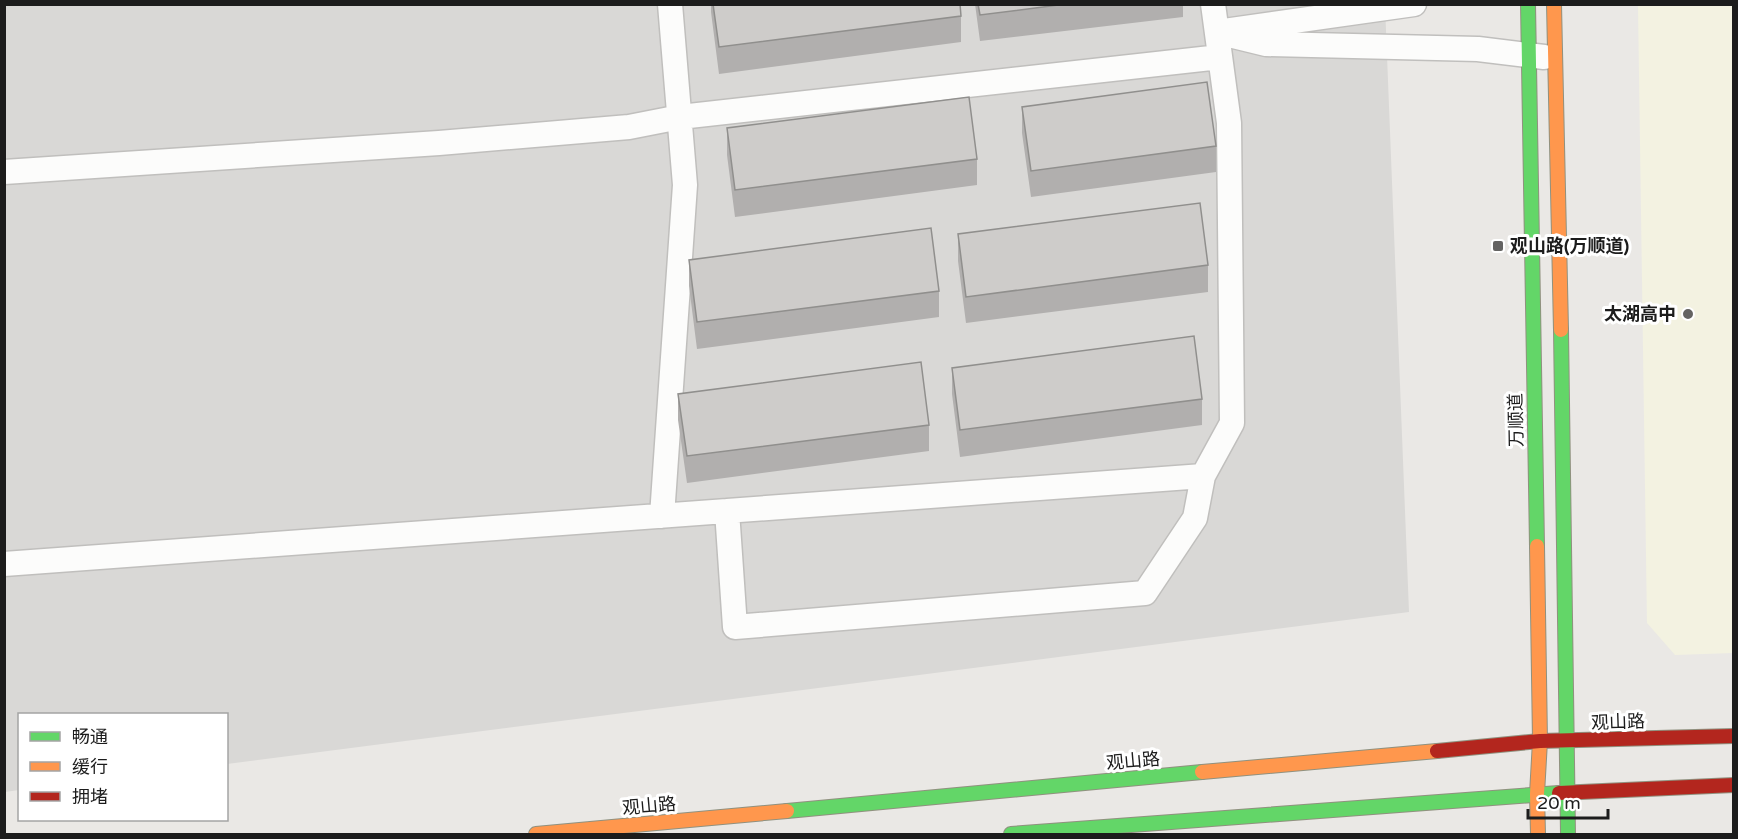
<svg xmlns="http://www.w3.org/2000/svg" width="1738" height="839" font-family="'Varela Round','Noto Sans SC',sans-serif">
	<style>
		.residential { fill: #d9d8d6 }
		.education { fill: #f3f2e1 }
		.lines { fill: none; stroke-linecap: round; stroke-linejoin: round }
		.street-casing { stroke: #c0bfbd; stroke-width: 27 }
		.fast-casing { stroke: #90917f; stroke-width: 16 }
		.slow-casing { stroke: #90917f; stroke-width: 16 }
		.jam-casing { stroke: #90917f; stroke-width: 16 }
		.street { stroke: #fcfcfb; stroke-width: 24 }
		.fast { stroke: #63d668; stroke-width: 14 }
		.slow { stroke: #ff974d; stroke-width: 14 }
		.jam { stroke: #b3261e; stroke-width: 14 }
		.wall { fill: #b1afae }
		.building { fill: #ceccca; stroke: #908f8d; stroke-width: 1.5 }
		.poi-dot { fill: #646362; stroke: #fff; stroke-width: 2 }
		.labels { text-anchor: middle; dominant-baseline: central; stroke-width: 6; stroke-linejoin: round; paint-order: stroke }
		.poi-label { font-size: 18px; font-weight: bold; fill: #1c1c1c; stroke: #fff; text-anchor: start }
		.street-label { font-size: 18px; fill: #1c1c1c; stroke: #fff }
	</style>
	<rect width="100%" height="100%" fill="#eae8e5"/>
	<path class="residential" d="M4,5H1385L1409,612L227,764L226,714H20L19,790L5,792Z"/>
	<path class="education" d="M1638,5H1733V653L1675,655L1647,623Z"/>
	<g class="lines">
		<defs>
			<path id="street" d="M1414,4L1217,32L1266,44L1478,49L1544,57
				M4,172L439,143L629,127L680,117L1220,57
				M727,511L735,627L1145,593L1195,518L1203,476
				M662,516L685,185L670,4
				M4,564L1203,476L1232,423L1229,123L1213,4"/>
			<path id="fast" d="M1528,4L1537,546
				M1561,330L1568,834
				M787,811L1202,772
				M1011,834L1559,793"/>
			<path id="slow" d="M1554,4L1561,330
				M1537,546L1540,741L1537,794L1538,834
				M1202,772L1437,751
				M536,834L787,811"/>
			<path id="jam" d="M1437,751L1540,741L1734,736
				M1559,793L1734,785"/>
		</defs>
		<use href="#street" class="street-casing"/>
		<use href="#fast" class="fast-casing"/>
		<use href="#slow" class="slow-casing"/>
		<use href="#jam" class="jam-casing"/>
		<use href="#street" class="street"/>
		<use href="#fast" class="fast"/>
		<use href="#slow" class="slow"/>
		<use href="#jam" class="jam"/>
	</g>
	<path class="wall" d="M711,4H960L961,16V42L719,74L711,12Z
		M975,4H1183V17L980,41Z
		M1022,107L1216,146V172L1031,197L1022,133Z
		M727,128L977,159V185L735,217L727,155Z
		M958,234L1208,265V292L966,323L958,261Z
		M689,260L939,291V317L697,349L689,286Z
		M952,368L1202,399V425L960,457L952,394Z
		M678,394L929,425V451L687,483L678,420Z"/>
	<path class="building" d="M713,4H960L961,16L719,47Z
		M978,4H1066L980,15Z
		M1207,82L1216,146L1031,171L1022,107Z
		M969,97L977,159L735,190L727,128Z
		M1200,203L1208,265L966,297L958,234Z
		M931,228L939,291L697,322L689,260Z
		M1194,336L1202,399L960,430L952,368Z
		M921,362L929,425L687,456L678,394Z"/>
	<g class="poi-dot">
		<rect x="1492" y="240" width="12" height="12" rx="3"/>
		<circle cx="1688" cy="314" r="6"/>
	</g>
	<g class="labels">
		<g class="poi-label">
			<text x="1510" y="246">观山路(万顺道)</text>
			<text x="1676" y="314" text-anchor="end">太湖高中</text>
		</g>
		<g class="street-label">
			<text transform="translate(1516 420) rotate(-91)">万顺道</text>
			<text transform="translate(1618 722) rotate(-2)">观山路</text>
			<text transform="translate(1133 761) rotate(-5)">观山路</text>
			<text transform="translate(649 806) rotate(-5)">观山路</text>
		</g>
	</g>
	<rect width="1738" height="839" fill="none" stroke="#1c1c1c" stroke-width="12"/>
	<rect x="18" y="713" width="210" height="108" fill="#ffffff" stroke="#a4a4a4" stroke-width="1.5"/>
	<rect x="30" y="732" width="30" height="9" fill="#63d668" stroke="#a4a4a4" stroke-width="1.5"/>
	<text x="72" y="743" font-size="18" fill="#1c1c1c">畅通</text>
	<rect x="30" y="762" width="30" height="9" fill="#ff974d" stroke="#a4a4a4" stroke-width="1.5"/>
	<text x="72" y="773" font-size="18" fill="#1c1c1c">缓行</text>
	<rect x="30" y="792" width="30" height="9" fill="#b3261e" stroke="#a4a4a4" stroke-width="1.5"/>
	<text x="72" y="803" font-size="18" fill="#1c1c1c">拥堵</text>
	<path d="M1528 809v9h80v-9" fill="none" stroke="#1c1c1c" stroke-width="3"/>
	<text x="1537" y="809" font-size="18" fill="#1c1c1c" stroke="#ffffff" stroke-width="4.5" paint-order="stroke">20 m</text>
</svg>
